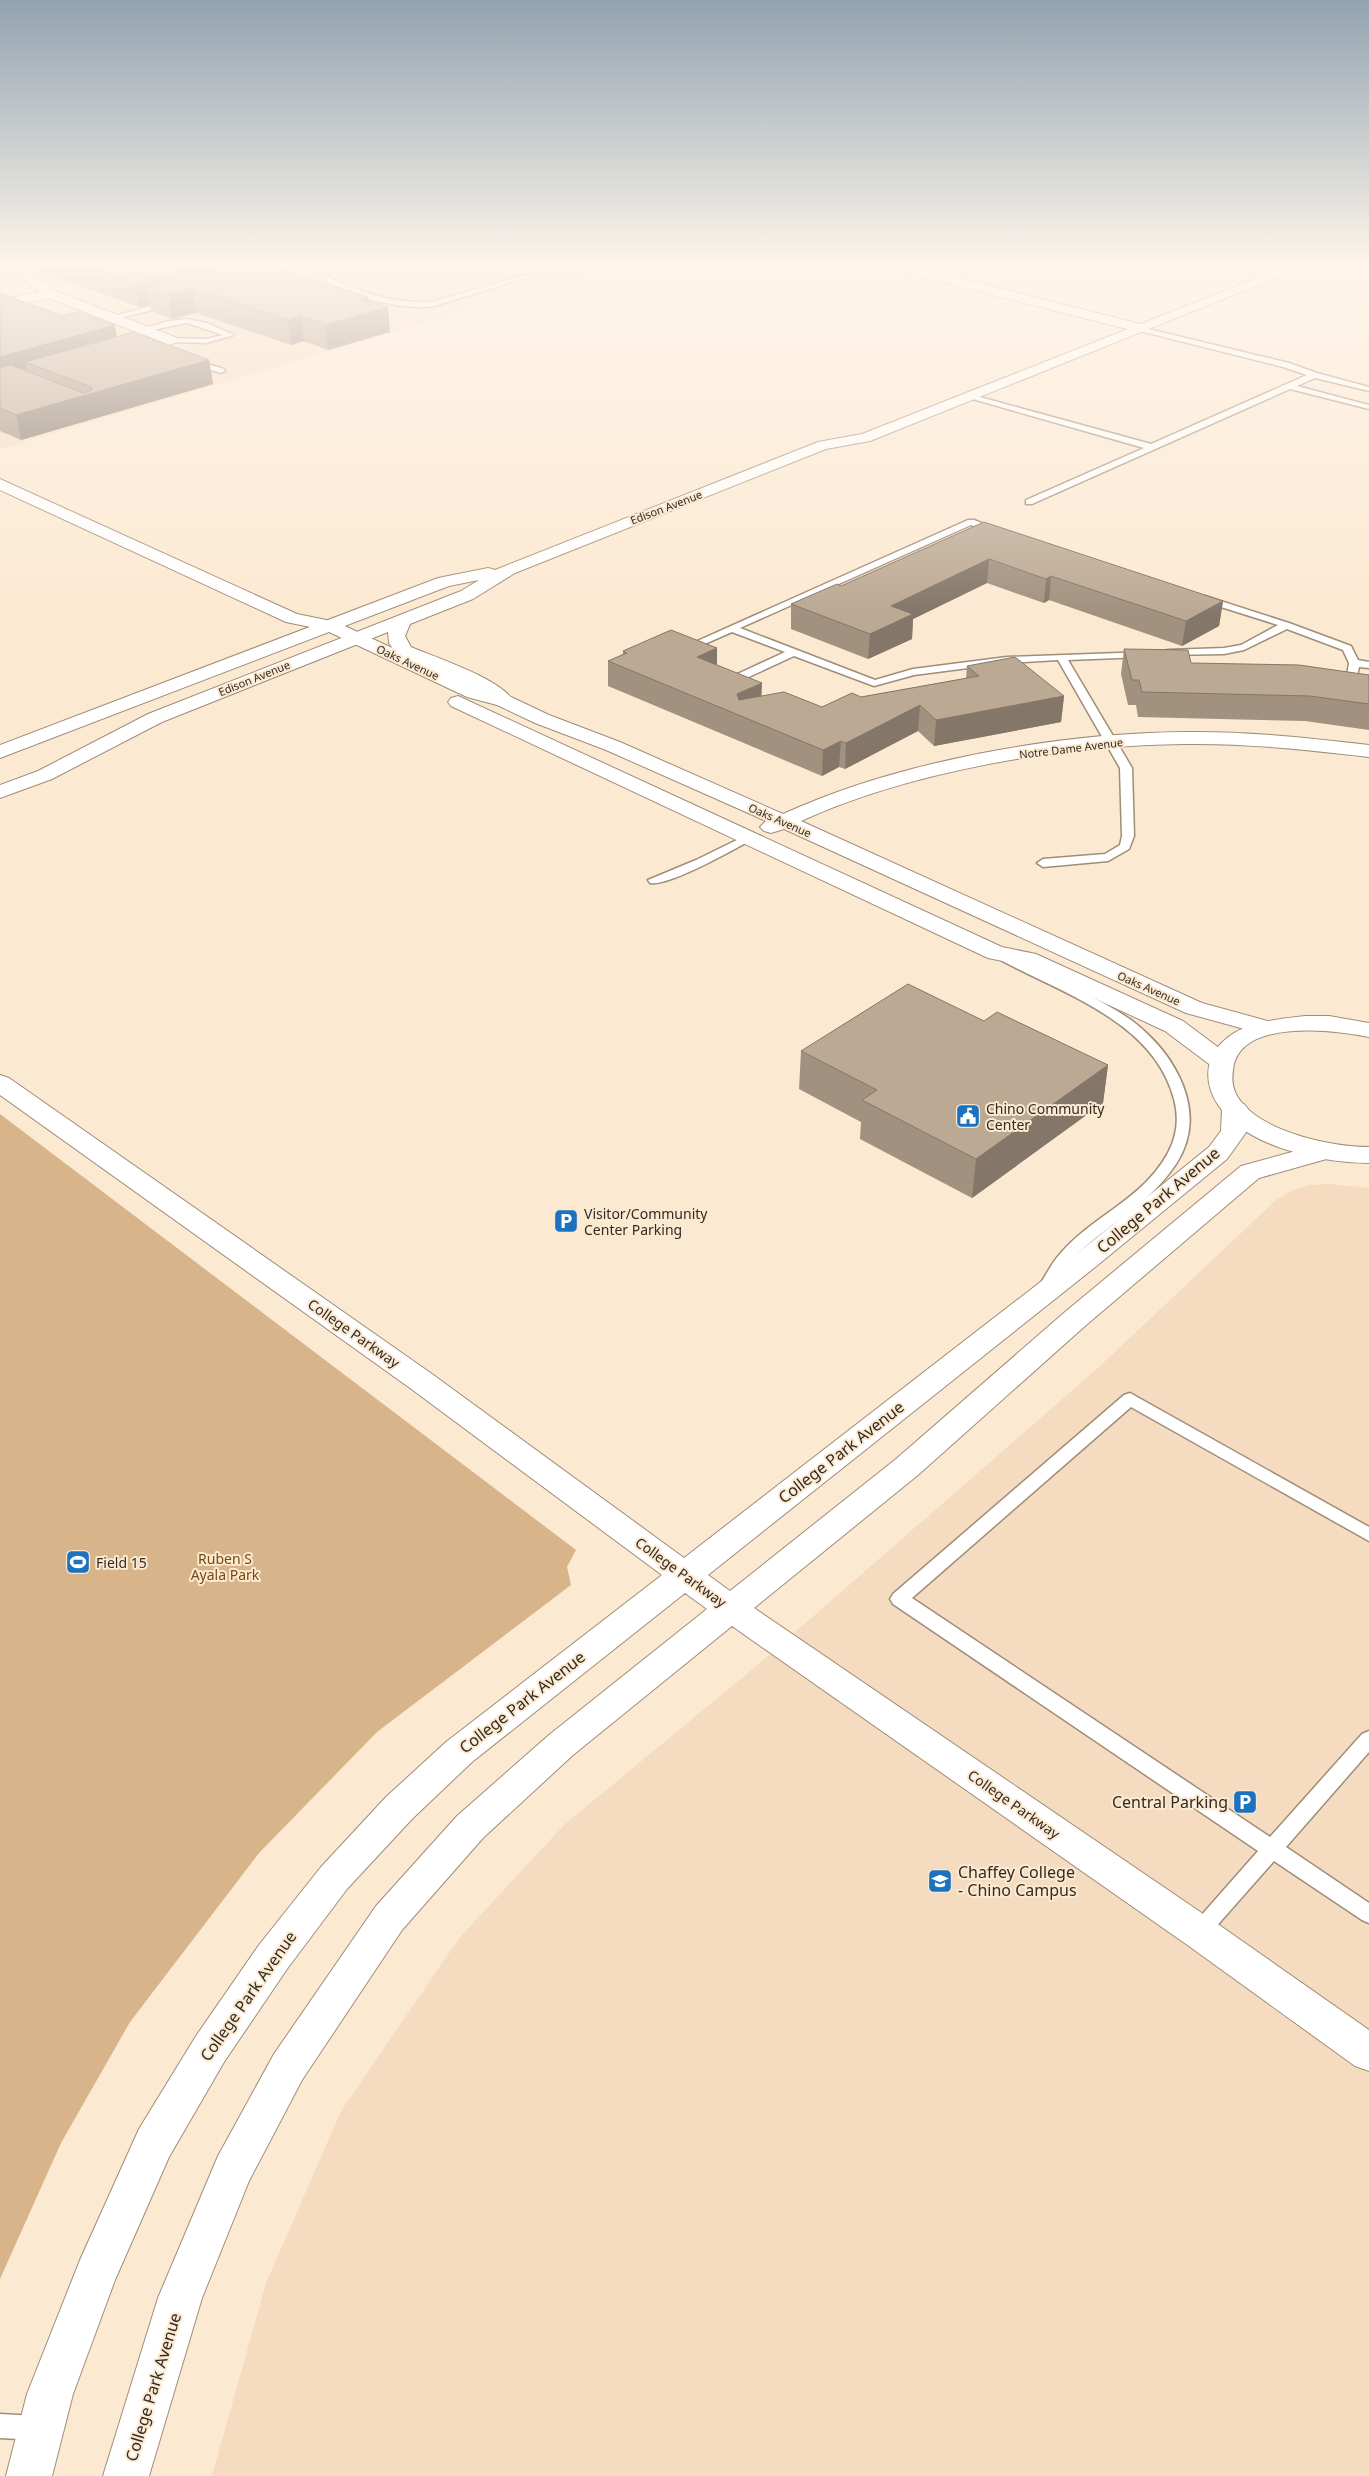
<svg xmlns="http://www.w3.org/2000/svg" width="1369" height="2476" font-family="'Noto Sans',sans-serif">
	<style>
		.built { fill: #f5dcc0 }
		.green { fill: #d7b48a }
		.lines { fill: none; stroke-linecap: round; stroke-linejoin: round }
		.lane-casing { stroke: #9f8d78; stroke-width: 3 }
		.street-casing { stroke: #9f8d78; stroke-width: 2 }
		.secondary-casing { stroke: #9f8d78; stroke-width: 2 }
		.primary-casing { stroke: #9f8d78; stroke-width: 2 }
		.lane { fill: #fff; fill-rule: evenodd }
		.street { fill: #fff; fill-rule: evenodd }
		.secondary { fill: #fff; fill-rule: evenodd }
		.primary { fill: #fff; fill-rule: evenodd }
		.wall { fill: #a2917f }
		.shaded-wall { fill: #847668 }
		.building { fill: #bca994; stroke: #847668 }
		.labels { text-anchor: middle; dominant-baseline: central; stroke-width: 4; stroke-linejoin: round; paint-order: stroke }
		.far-street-label { font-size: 11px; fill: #322b22; stroke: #fce9d2 }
		.poi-label { font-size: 14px; fill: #322b22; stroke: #fce9d2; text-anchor: start }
		.street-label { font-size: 14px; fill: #322b22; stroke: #fce9d2 }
		.park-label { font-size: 14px; fill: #734b0f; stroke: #fce9d2 }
		.near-street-label { font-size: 16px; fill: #322b22; stroke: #fce9d2 }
		.near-poi-label { font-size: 16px; fill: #322b22; stroke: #fce9d2; text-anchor: end }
	</style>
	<rect width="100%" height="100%" fill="#fce9d2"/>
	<path class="built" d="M0,267H613L0,449Z
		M1330,1184L1369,1188V2476H212L266,2283L341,2111L460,1937L564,1825L755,1667L1099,1367L1276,1200L1293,1190L1309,1185Z"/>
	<path class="green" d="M0,1114L576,1550L567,1567L571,1585L377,1732L259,1853L130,2022L61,2143L0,2279Z"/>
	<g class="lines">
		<defs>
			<path id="lane" d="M350,267H361L331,279C363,293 395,304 431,302L532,273L540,267H549L536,275L434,306C406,311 344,296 322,279Z
				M170,301L173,305L111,320L107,318Z
				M187,319L207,323L234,335L206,343L170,342H167V338L206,339L223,335L187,323L142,332L138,330L169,321Z
				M1136,326L1289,363L1317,373L1369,387V391L1315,378L1297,386L1369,405V409L1290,389L1032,504H1026V500L1144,448L969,398V394L1151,444L1307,375L1283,367L1136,330Z
				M191,359L224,369L225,371L221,373L188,363L187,361Z
				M968,520H974L1002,531L997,534L971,525L740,628L875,680L913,669L1007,657L1147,652V656L1143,657L1068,660L1132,768L1134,836L1129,849L1108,861L1043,867L1037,863L1043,859L1105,854L1120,845L1122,836L1120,768L1058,660L1007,663L914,675L874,686L794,656L740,681V689L735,692L728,688L731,677L785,652L732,632L693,649L684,647Z
				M1205,596L1289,623L1351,646L1358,660L1369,662V668L1359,667L1355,685L1348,689H1340V685L1346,682L1349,663L1343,650L1287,629L1244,650L1224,654L1164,655V651L1168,650L1224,648L1241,645L1278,625L1202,601V597Z
				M747,835L753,838L751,840C733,850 668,887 650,883L648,880L696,860Z
				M997,949C1014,953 1032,967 1048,975C1076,989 1105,1002 1131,1020C1175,1053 1210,1112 1176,1164C1150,1204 1106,1225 1073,1258C1064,1267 1059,1279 1052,1290L1047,1291L1039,1286C1046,1275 1051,1264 1060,1254C1084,1225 1121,1208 1147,1181C1169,1158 1183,1132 1174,1099C1153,1019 1057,992 993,956L991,953Z
				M1130,1393L1369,1527V1541L1131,1407L912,1598L1270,1837L1362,1734L1369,1731V1752L1286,1847L1369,1903V1923L1362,1920L1274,1861L1206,1938L1199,1941L1192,1938L1189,1932L1192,1926L1258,1851L893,1604L890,1599L893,1594L1124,1395Z
				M0,2414L37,2416L46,2419L49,2428L46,2437L37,2440L0,2438Z"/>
			<path id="street" d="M9,267H23L55,291L175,337L177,340L175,343L127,357L122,356L120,353L122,350L157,340L49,298L0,308V300L40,292Z
				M0,479L297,614L336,622L481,689L511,697L549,715L620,742L783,814C899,761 1058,733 1185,732C1246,731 1308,738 1369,745V757C1308,750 1246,743 1184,744C1063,745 911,771 801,821L1202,1003L1275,1023L1278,1028L1275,1033L1266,1035L1186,1013L784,829L771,833L764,831L760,827L766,821L606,750L535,723L497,705L467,697L325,630L286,622L0,490Z
				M458,696L1002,947L1036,954L1183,1021L1231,1057L1234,1062L1231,1067L1222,1069L1213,1067L1165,1031L1022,965L988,958L451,706L448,702L451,698Z
				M0,1075L9,1078L432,1374L684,1558L1074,1256L1209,1147L1221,1131L1222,1109L1226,1104L1235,1101L1244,1104L1248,1109L1247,1131L1227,1159L1094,1268L708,1575L730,1591L896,1459L1065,1312L1241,1166L1321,1144L1330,1146L1334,1152L1330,1158L1259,1178L1085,1326L918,1475L754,1608L1212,1920L1369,2030V2071L1355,2066L1186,1944L732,1626L573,1755L483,1838L402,1930L302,2080L249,2181L202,2298L149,2476H103L158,2298L218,2156L274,2054L376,1906L457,1816L549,1735L707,1609L685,1593L472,1762L412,1819L347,1889L287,1969L224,2062L169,2157L115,2280L73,2394L52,2476H6L27,2394L80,2260L139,2129L196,2036L259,1945L321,1867L386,1797L446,1742L662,1575L410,1388L0,1095Z"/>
			<path id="secondary" d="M893,267H916L1144,325L1146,328L1139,332L895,270Z
				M1305,1016H1329L1369,1023V1037C1335,1030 1246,1019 1234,1064C1232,1074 1231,1084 1236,1094C1255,1131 1331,1147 1369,1147V1163C1325,1163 1258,1149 1227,1116C1195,1082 1205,1042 1249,1026C1267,1020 1286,1018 1305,1016Z"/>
			<path id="primary" d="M1285,267H1303L870,441L826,449L515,573L473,599L410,624L405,636L411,647C439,659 497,677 514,701L511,705H497L481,691L397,655L389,643L388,632L162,722L52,779L0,798V785L38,771L148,714L461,591L479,580L449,586L0,758V745L438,578L488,568L495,570L818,442L862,434Z"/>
		</defs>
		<use href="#lane" class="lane-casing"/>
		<use href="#street" class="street-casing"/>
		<use href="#secondary" class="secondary-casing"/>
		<use href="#primary" class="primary-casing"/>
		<use href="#lane" class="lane"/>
		<use href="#street" class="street"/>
		<use href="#secondary" class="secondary"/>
		<use href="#primary" class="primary"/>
	</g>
	<path class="wall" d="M28,267H275L368,297V301L390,332L328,350L304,341L291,345L196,313L172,319L151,311L150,305L139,307Z
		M0,293L117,337L209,360L213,384L21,440L0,431Z
		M984,522L1223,601L1219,626L1182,646L1049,600L1044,603L987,583L913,619L912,639L868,659L791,629V604L841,586Z
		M717,648V665L761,696L822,707L861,697L966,678L967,666L1064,696L1061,722L934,746L918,731L845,769L839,767L822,776L608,686V661L623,654V651Z
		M1124,649L1191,663L1369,675V730L1305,721L1138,717L1136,705H1128L1121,674Z
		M984,1021L1108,1065L1103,1103L972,1198L860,1139L861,1122L799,1089L801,1051Z"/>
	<path class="shaded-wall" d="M196,267H240L193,288L196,313L172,319L169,294L147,287L150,305L139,307L136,283Z
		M368,297L369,312L388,307L390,332L328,350L326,325L361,299Z
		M301,316L304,341L291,345L288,320Z
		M115,325L119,349L25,362L27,374L0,382V357Z
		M209,360L213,384L21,440L16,415Z
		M989,559L987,583L913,619L912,639L868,659L870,634L891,606Z
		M1051,576L1049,600L1044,603L1046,579Z
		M1223,601L1219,626L1182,646L1186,621Z
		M717,648V673L697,657Z
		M762,683L761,708L743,717L737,694Z
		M1064,696L1061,722L934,746L936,720Z
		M920,705L918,731L845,769L846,743Z
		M841,741L839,767L822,776L823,750Z
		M1108,1065L1103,1103L972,1198L976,1159Z"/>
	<path class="building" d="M91,267H196L136,283Z
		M223,267H275L368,297L361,299L388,307L326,325L301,316L288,320L193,288L169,294L147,287Z
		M0,293L62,316L78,312L115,325L0,357Z
		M134,332L209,360L16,415L0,408V368L11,365L83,393L92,390L91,387L25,362Z
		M984,522L1223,601L1186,621L1051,576L1046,579L989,559L891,606L913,614L870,634L791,604L837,584L841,586Z
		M671,630L717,648L697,657L762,683L737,694L739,700L784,692L822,707L852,693L861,697L979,676L967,666L1015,657L1064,696L936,720L920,705L846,743L841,741L823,750L608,661L627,653L623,651Z
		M1124,649L1188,650L1191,663L1299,665L1369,675V704L1310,696L1142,692L1139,680H1132Z
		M908,984L984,1021L997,1012L1108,1065L976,1159L862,1100L877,1090L801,1051Z"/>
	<linearGradient id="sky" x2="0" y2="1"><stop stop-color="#92a3af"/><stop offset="0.43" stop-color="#fef5eb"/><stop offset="1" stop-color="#fef5eb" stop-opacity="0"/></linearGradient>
	<rect width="1369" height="614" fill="url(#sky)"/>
	<defs>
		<symbol id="civic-square" viewBox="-11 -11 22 22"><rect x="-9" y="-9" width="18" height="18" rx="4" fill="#1b72bf" stroke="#fce9d2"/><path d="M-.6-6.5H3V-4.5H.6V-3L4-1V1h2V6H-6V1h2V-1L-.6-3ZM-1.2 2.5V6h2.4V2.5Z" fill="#fff"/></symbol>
		<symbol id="parking-square" viewBox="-11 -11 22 22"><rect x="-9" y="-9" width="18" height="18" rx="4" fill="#1b72bf" stroke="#fce9d2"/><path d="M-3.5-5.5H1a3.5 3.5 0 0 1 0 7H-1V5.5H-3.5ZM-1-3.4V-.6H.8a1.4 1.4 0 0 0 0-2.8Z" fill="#fff"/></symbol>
		<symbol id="stadium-square" viewBox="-11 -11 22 22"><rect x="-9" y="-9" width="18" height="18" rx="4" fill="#1b72bf" stroke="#fce9d2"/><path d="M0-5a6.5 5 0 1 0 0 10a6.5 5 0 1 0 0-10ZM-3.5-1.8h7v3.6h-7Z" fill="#fff"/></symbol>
		<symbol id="university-square" viewBox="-11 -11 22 22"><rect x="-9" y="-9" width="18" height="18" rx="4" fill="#1b72bf" stroke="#fce9d2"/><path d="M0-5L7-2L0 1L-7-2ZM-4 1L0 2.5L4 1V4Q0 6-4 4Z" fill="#fff"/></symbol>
	</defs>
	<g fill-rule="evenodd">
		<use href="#civic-square" x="954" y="1102" width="28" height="28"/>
		<use href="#parking-square" x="552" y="1207" width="28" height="28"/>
		<use href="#stadium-square" x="64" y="1548" width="28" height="28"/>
		<use href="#parking-square" x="1231" y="1788" width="28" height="28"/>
		<use href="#university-square" x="926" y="1867" width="28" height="28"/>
	</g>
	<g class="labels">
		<g class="far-street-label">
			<text transform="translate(666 507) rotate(-21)">Edison Avenue</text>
			<text transform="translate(408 662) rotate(25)">Oaks Avenue</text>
			<text transform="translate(254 678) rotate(-22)">Edison Avenue</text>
			<text transform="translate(1071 748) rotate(-7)">Notre Dame Avenue</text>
			<text transform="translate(780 820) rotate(24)">Oaks Avenue</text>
			<text transform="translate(1149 988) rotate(24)">Oaks Avenue</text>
		</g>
		<g class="poi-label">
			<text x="986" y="1108">Chino Community<tspan x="986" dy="16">Center</tspan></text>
			<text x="584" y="1213">Visitor/Community<tspan x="584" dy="16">Center Parking</tspan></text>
			<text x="96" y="1562">Field 15</text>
		</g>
		<g class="street-label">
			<text transform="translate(354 1333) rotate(35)">College Parkway</text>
			<text transform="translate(681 1572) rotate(36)">College Parkway</text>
			<text transform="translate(1014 1804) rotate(35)">College Parkway</text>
		</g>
		<g class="park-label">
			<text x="225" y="1558">Ruben S<tspan x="225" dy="16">Ayala Park</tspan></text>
		</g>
		<g class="near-street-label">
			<text transform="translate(1158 1200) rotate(-40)">College Park Avenue</text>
			<text transform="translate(841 1452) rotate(-38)">College Park Avenue</text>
			<text transform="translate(522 1702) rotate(-38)">College Park Avenue</text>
			<text transform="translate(248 1996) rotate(-55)">College Park Avenue</text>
			<text transform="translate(153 2387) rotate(-73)">College Park Avenue</text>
		</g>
		<g class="near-poi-label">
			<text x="1228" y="1802">Central Parking</text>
			<text x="958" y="1872" text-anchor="start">Chaffey College<tspan x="958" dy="18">- Chino Campus</tspan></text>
		</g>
	</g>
</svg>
